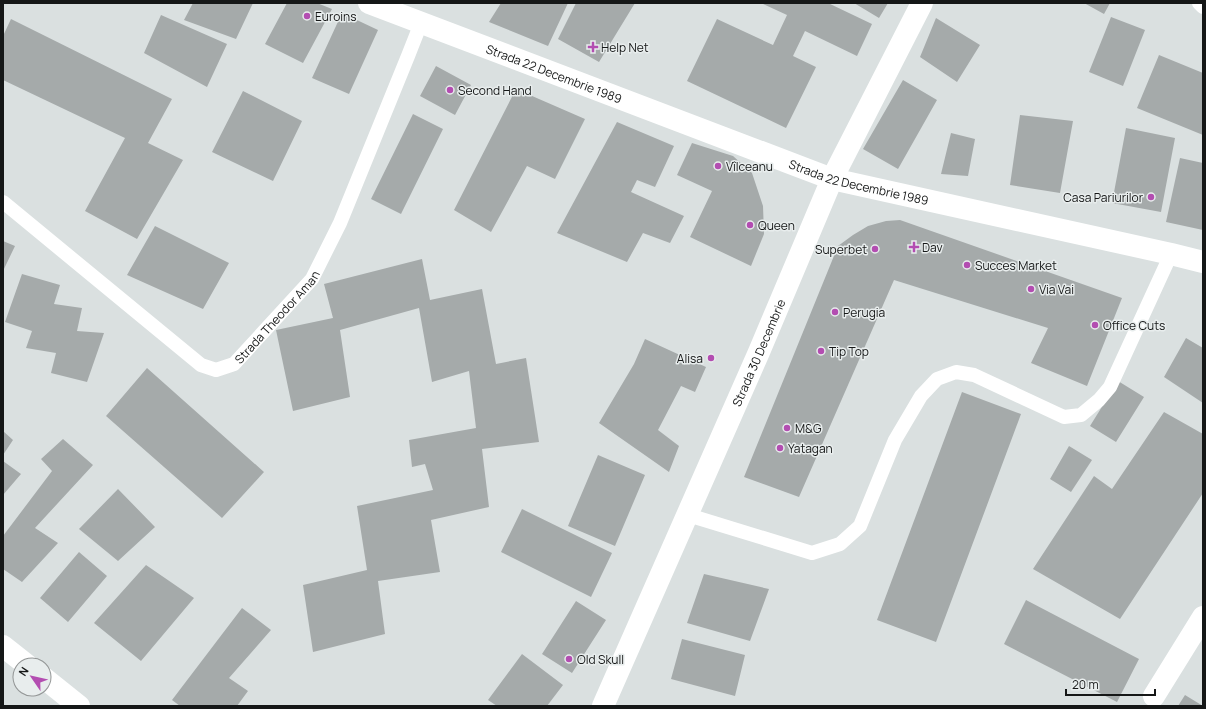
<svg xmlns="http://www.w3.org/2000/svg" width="1206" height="709" font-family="Manrope,sans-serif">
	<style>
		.building { fill: #a5aaaa }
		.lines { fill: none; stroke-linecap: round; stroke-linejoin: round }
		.lane { stroke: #fff; stroke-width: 14 }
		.street { stroke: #fff; stroke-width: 22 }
		.poi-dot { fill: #b34db1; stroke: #e8eded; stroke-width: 1.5 }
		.labels { text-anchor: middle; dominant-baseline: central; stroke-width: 3; stroke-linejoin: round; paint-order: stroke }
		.poi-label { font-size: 12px; fill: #151717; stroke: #e8eded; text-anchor: start }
		.street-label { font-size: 12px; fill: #151717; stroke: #e8eded }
	</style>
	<rect width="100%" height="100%" fill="#dae0e0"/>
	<path class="building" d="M193,3H253L236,39L184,20Z
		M287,3H317L332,9L303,63L265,44Z
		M501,3H568L548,46L489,22Z
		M576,3H635L599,62L558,39Z
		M761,3H828L872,24L857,56L805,31L793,56L816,67L786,128L687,81L717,19L773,45L787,15Z
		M854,3H888L879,18Z
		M1084,3H1110L1104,14Z
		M342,13L378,30L349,94L312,78Z
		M161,15L227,44L207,87L144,53Z
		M1111,17L1145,30L1123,86L1089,72Z
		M936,18L980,45L957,82L920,57Z
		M11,19L172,99L148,143L183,160L137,239L85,211L125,138L3,80V36Z
		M1159,55L1203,73V135L1137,108Z
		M436,66L471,85L455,115L420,96Z
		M903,80L937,100L898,169L863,149Z
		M516,89L585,119L555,179L527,166L491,232L454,210Z
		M243,91L302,121L273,181L212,152Z
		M413,114L443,129L401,214L371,199Z
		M1020,115L1073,121L1060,193L1010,185Z
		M617,122L674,146L655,187L637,180L631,192L684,216L670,243L643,233L627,262L557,233Z
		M1126,128L1175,138L1161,212L1112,203Z
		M951,133L975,139L968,176L941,174Z
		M692,143L733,156L752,173L763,206L764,234L751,266L690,237L712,191L677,175Z
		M1180,158L1203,163V230L1166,222Z
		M900,220L1122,298L1087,386L1031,363L1048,328L894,280L799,497L744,477L838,246L853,235L868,226L886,221Z
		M155,226L229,263L203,309L127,275Z
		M3,241L15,246L3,271Z
		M422,259L430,300L482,289L496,364L526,358L539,442L482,449L489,507L431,520L440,572L378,581L385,634L313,652L303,585L367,570L357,506L433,490L425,464L412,467L409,440L476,428L469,371L432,382L419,308L340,330L350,397L293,411L276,330L333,318L324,284Z
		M22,274L60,285L54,304L82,308L77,331L104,333L87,382L51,373L56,353L26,348L32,331L5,322Z
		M1186,338L1203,348V403L1164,377Z
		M645,339L706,367L695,392L681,386L658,430L679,446L669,472L599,423L634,364Z
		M147,368L264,472L222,518L106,416Z
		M1118,381L1144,397L1116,442L1090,426Z
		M962,392L1021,414L936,642L877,620Z
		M1164,412L1203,434V493L1120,619L1033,569L1094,476L1112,489Z
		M3,431L13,440L3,455Z
		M63,439L93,465L35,528L58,543L22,582L3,569V536L52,471L41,459Z
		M1069,446L1092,460L1071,492L1050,479Z
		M598,455L645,475L615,546L568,526Z
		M3,461L21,474L3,495Z
		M118,489L155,527L118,561L79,529Z
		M522,509L612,553L591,597L501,552Z
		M79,552L107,576L68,622L40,598Z
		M146,565L194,598L141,661L94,623Z
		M704,574L769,589L750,641L687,623Z
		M1026,600L1139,659L1117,702L1004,644Z
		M576,601L606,620L572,673L542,654Z
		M242,608L271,630L229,678L248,691L237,706H180L172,700Z
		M682,639L745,655L735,696L671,679Z
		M522,654L563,685L547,706H497L488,700Z
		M1185,695L1203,706H1178Z"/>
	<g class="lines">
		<g class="lane">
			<path d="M1199,3L1203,7"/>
			<path id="s1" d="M3,202L201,365L216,370L234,364L312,279L340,223L408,56L421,23"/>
			<path d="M688,515L812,553L840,544L860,526L895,440L921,396L937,379L956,372L974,375L1064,417L1081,415L1099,400L1110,387L1171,254"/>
		</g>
		<g class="street">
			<path id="s2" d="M369,3L832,179L1171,254L1203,262"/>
			<path d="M3,646L27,665"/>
			<path d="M44,678L79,706"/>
			<path d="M1154,696L1203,617"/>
			<path id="s3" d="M603,706L759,352L832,179L922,3"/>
		</g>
	</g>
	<g class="poi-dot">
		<circle cx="307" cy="16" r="4"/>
		<path d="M591 41h4v4h4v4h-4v4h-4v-4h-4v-4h4z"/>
		<circle cx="450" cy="90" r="4"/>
		<circle cx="718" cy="166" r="4"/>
		<circle cx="1151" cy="197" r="4"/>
		<circle cx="750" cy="225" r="4"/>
		<path d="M912 241h4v4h4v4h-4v4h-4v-4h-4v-4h4z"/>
		<circle cx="875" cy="249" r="4"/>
		<circle cx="967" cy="265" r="4"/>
		<circle cx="1031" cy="289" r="4"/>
		<circle cx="835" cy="312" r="4"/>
		<circle cx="1095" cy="325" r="4"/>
		<circle cx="821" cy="351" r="4"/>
		<circle cx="711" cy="358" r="4"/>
		<circle cx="787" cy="428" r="4"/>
		<circle cx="780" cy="448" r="4"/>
		<circle cx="569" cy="659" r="4"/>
	</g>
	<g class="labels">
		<g class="poi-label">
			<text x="315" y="16">Euroins</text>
			<text x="601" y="47">Help Net</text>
			<text x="458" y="90">Second Hand</text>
			<text x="726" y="166">Vîlceanu</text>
			<text x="1143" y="197" text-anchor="end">Casa Pariurilor</text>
			<text x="758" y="225">Queen</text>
			<text x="922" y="247">Dav</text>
			<text x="867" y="249" text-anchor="end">Superbet</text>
			<text x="975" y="265">Succes Market</text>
			<text x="1039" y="289">Via Vai</text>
			<text x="843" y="312">Perugia</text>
			<text x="1103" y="325">Office Cuts</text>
			<text x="829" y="351">Tip Top</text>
			<text x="703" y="358" text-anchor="end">Alisa</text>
			<text x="795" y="428">M&amp;G</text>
			<text x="788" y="448">Yatagan</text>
			<text x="577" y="659">Old Skull</text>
		</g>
		<g class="street-label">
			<text stroke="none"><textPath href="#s2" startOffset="198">Strada 22 Decembrie 1989</textPath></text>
			<text stroke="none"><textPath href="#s2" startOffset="522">Strada 22 Decembrie 1989</textPath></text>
			<text stroke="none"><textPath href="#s1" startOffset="355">Strada Theodor Aman</textPath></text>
			<text stroke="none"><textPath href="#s3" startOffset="386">Strada 30 Decembrie</textPath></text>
		</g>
	</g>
	<rect width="1206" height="709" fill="none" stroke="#151717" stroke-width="8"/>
	<g transform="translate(32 677) rotate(304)"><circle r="19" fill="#e8eded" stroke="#949797"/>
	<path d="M0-3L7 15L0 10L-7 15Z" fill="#b34db1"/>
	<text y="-6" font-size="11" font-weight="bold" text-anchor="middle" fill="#151717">N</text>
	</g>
	<path d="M1066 689v6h89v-6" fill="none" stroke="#151717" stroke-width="2"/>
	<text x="1072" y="689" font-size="12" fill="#151717" stroke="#e8eded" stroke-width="3" paint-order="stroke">20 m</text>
</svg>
